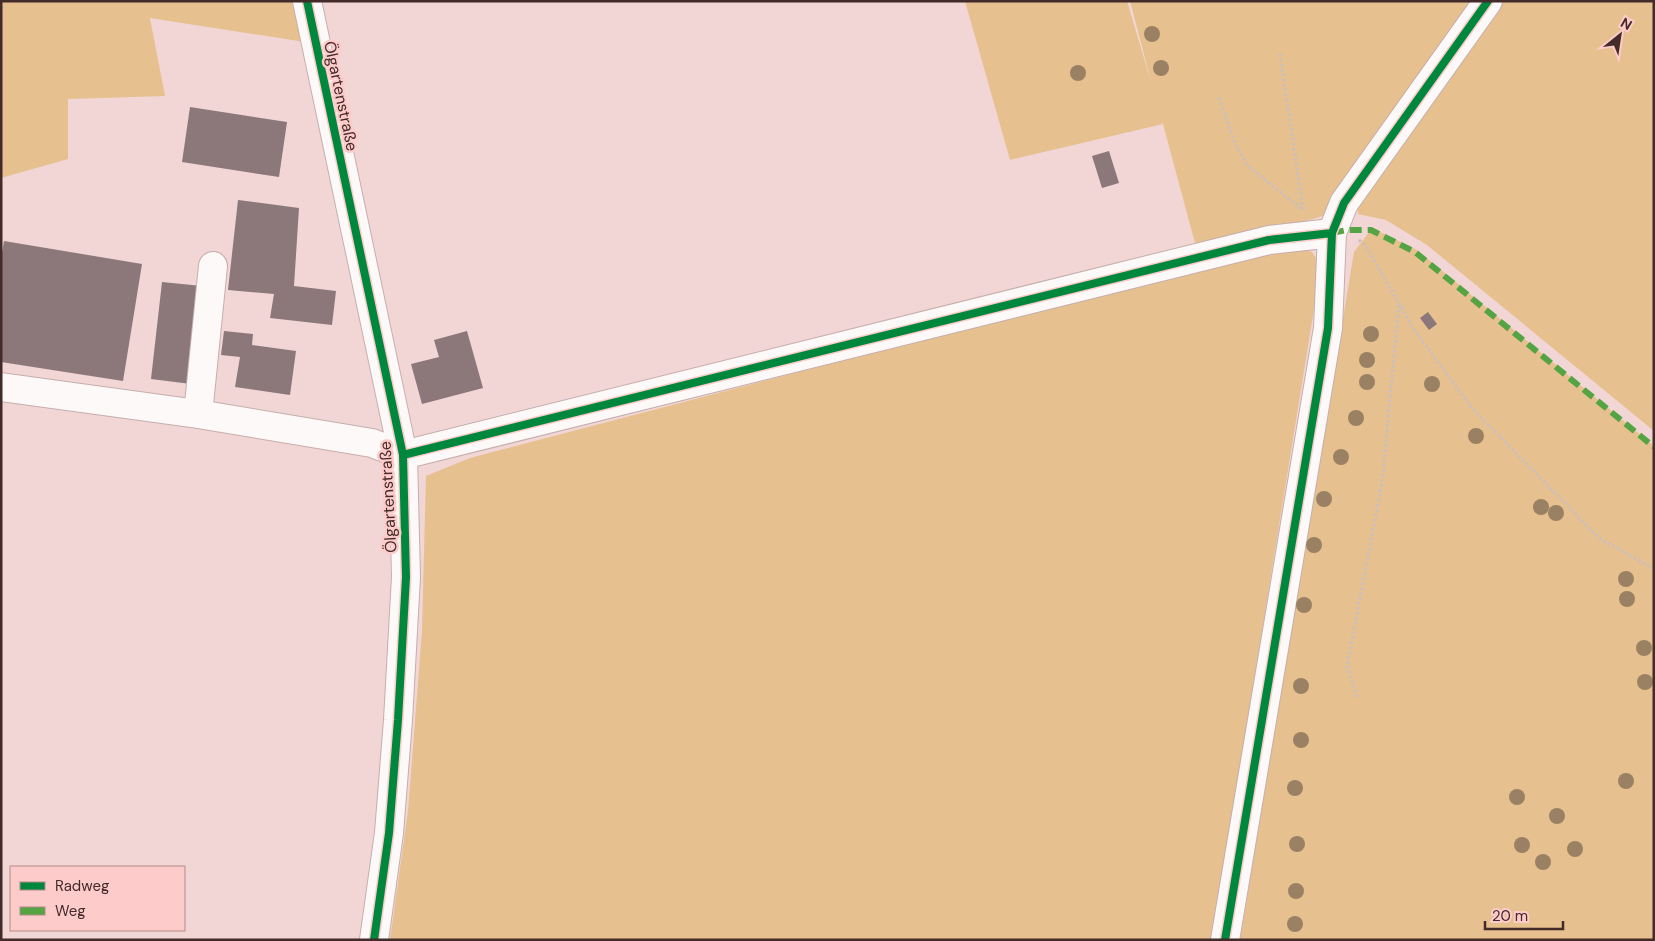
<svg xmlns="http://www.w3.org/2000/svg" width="1655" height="941" font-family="'DM Sans',sans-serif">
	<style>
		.green { fill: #e6c08e }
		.building { fill: #8c777a }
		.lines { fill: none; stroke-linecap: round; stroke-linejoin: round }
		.minor-casing { stroke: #c5aead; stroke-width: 30 }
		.path { stroke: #c9bfbe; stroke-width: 3; stroke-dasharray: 2.5 2.5; stroke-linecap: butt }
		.minor { stroke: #fdf9f9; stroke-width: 28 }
		.quiet { stroke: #55a443; stroke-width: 6; stroke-dasharray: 12 6; stroke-linecap: butt }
		.cycleway-casing { stroke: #fdcbc9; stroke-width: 11 }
		.cycleway { stroke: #00873e; stroke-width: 8 }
		.tree { fill: #9a8163 }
		.labels { text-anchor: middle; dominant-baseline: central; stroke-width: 5; stroke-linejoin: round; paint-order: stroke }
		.street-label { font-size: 16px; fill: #432b2a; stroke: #fdcbc9 }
	</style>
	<rect width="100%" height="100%" fill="#f1d6d5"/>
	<path class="green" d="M1,1H297L305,42L150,18L165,96L68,99V159L1,178Z
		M965,1H1127L1152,85L1130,1H1474L1326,215L1273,231L1196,247L1163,124L1010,160Z
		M1497,1H1654V431L1427,245L1386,220L1358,214V199Z
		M1372,228L1417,250L1654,446V940H1240L1354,252Z
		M1288,244L1312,252L1321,266L1212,940H390L408,811L422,631L426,476L470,458Z"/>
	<path class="building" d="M190,107L287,122L279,177L182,162Z
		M1109,151L1119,183L1102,188L1092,156Z
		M238,200L299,208L294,286L336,291L332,325L270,318L274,294L228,290Z
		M4,241L142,264L123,381L1,362V259Z
		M162,282L202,286L191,384L151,379Z
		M1428,312L1437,324L1429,330L1420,318Z
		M224,331L253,334L252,345L296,351L290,395L235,387L240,357L221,355Z
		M467,331L483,388L422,404L411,364L439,357L434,340Z"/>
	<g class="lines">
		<defs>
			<path id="minor" d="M307,1L403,455L406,577L398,720L389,833L374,940
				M213,266L198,414L372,443L403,455L1269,240L1332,233
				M1,387L198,414
				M1225,940L1328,328L1332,233L1344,203L1488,1"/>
		</defs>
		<use href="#minor" class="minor-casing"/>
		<path class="path" d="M1280,54L1303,209
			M1219,98L1236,146L1249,167L1303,210
			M1359,240L1365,245L1415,331L1471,407L1599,538L1654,569
			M1357,697L1347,666L1382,483L1399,303"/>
		<use href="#minor" class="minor"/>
		<path class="quiet" d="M1332,233L1347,230H1371L1415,252L1654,447"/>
		<defs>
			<path id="cycleway" d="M307,1L403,455L406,577L398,720L389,833L374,940
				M403,455L1269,240L1332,233
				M1225,940L1328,328L1332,233L1344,203L1488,1"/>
		</defs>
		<use href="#cycleway" class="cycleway-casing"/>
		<use href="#cycleway" class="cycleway"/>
	</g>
	<g class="tree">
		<circle cx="1152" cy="34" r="8"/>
		<circle cx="1161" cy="68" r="8"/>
		<circle cx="1078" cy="73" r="8"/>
		<circle cx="1371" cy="334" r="8"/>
		<circle cx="1367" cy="360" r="8"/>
		<circle cx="1367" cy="382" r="8"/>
		<circle cx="1432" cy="384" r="8"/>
		<circle cx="1356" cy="418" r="8"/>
		<circle cx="1476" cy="436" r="8"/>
		<circle cx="1341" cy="457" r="8"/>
		<circle cx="1324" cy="499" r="8"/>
		<circle cx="1541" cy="507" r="8"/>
		<circle cx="1556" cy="513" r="8"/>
		<circle cx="1314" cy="545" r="8"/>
		<circle cx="1626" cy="579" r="8"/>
		<circle cx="1627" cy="599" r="8"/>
		<circle cx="1304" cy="605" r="8"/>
		<circle cx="1644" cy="648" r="8"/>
		<circle cx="1645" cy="682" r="8"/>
		<circle cx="1301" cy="686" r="8"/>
		<circle cx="1301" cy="740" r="8"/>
		<circle cx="1626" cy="781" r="8"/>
		<circle cx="1295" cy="788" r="8"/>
		<circle cx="1517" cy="797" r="8"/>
		<circle cx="1557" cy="816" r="8"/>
		<circle cx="1297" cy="844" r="8"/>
		<circle cx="1522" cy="845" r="8"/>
		<circle cx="1575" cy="849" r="8"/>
		<circle cx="1543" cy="862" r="8"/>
		<circle cx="1296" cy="891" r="8"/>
		<circle cx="1295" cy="924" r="8"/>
	</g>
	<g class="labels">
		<g class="street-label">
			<text transform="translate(341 96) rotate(78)">Ölgartenstraße</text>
			<text transform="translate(388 497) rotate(-93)">Ölgartenstraße</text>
		</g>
	</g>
	<rect width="1655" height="941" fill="none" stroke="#432b2a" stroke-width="5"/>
	<rect x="10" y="866" width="175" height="65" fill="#fdcbc9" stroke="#b38b89"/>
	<rect x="20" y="882" width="25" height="8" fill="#00873e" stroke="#b38b89"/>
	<text x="55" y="891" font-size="15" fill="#432b2a">Radweg</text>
	<rect x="20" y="907" width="25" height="8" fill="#55a443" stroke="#b38b89"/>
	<text x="55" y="916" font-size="15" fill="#432b2a">Weg</text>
	<g transform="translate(1620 35) rotate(30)" stroke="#fdcbc9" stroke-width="4" paint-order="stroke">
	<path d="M0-4L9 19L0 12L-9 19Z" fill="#432b2a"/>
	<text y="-8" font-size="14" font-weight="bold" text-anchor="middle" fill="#432b2a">N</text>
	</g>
	<path d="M1485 921v8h78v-8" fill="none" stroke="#432b2a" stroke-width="2.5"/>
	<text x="1492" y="921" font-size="15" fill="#432b2a" stroke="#fdcbc9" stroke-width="4" paint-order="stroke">20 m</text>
</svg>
